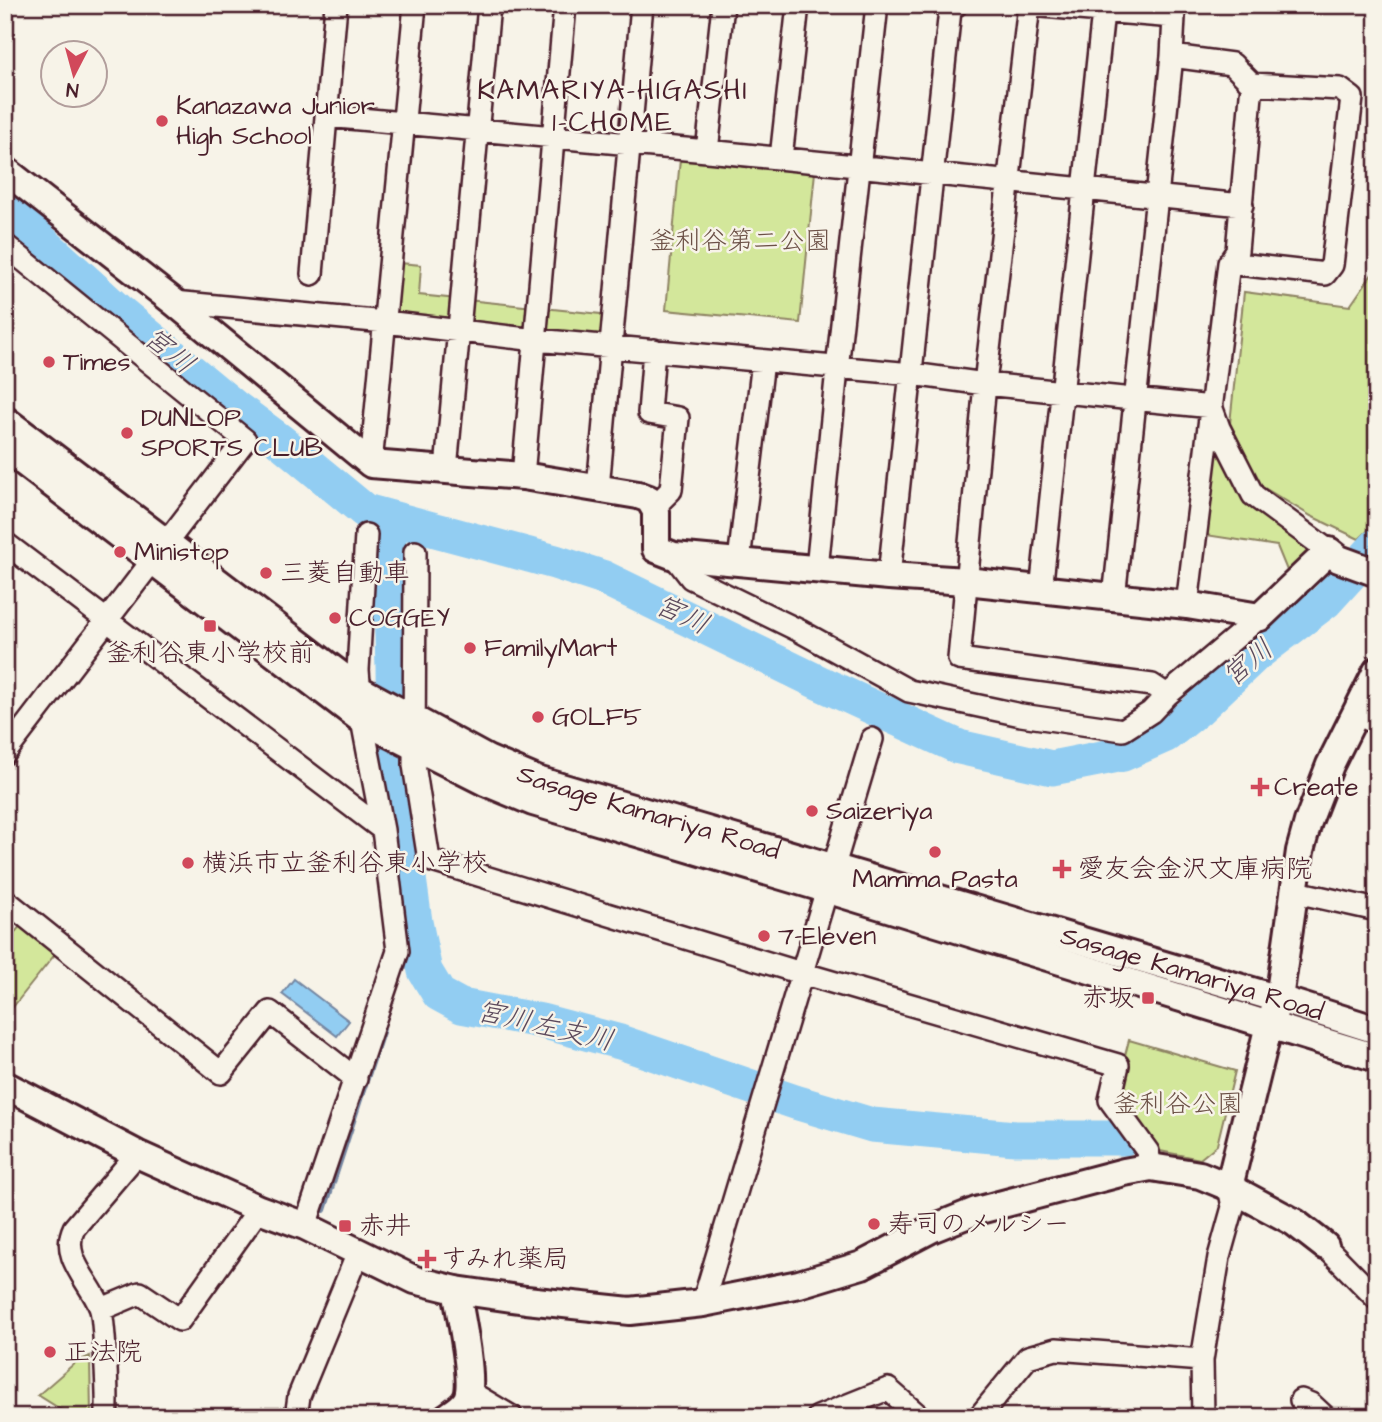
<svg xmlns="http://www.w3.org/2000/svg" width="1382" height="1422" font-family="'Architects Daughter','Klee One',sans-serif">
	<style>
		.green { fill: #d3e79b; stroke: #8e8363; stroke-width: 2 }
		.water { fill: #92cdf2; stroke: #7587a2; stroke-width: 2 }
		.lines { fill: none; stroke-linecap: round; stroke-linejoin: round }
		.stream { stroke: #7587a2; stroke-width: 6 }
		.river { stroke: #92cdf2; stroke-width: 35 }
		.minor-casing { stroke: #4a1f2b; stroke-width: 26 }
		.tertiary-casing { stroke: #4a1f2b; stroke-width: 32 }
		.minor { stroke: #f7f3e8; stroke-width: 21 }
		.tertiary { stroke: #f7f3e8; stroke-width: 26 }
		.poi-dot { fill: #d1495b; stroke: #f7f3e8; stroke-width: 2.5 }
		.labels { text-anchor: middle; dominant-baseline: central; stroke-width: 5; stroke-linejoin: round; paint-order: stroke }
		.poi-label { font-size: 26px; fill: #4a1f2b; stroke: #f7f3e8; text-anchor: start }
		.park-label { font-size: 26px; fill: #6c5147; stroke: #f7f3e8 }
		.street-label { font-size: 26px; fill: #4a1f2b; stroke: #f7f3e8 }
		.neighbourhood-label { font-size: 28px; letter-spacing: 2px; fill: #4a1f2b; stroke: #f7f3e8 }
		.water-label { font-size: 28px; font-style: italic; fill: #5c4a5d; stroke: #f7f3e8 }
	</style>
	<rect width="100%" height="100%" fill="#f7f3e8"/>
	<filter id="ink" filterUnits="userSpaceOnUse"><feTurbulence type="fractalNoise" baseFrequency=".0143" numOctaves="2"/><feDisplacementMap in="SourceGraphic" scale="14" xChannelSelector="R" yChannelSelector="G"/><feConvolveMatrix kernelMatrix="1 2 1 2 8 2 1 2 1" color-interpolation-filters="sRGB"/></filter>
	<g filter="url(#ink)">
		<path class="green" d="M680,159L815,172L800,323L666,310Z
			M400,263L421,265L419,295L610,315L607,342L395,319Z
			M1377,267V522L1359,539L1311,516L1261,486L1229,433L1244,292L1350,306Z
			M1215,438L1317,551L1288,573L1277,546L1206,535Z
			M21,925L56,953L5,1017V945Z
			M1129,1040L1235,1071L1217,1145L1200,1159L1155,1150L1115,1094Z
			M90,1356L91,1417H73L38,1395L76,1362Z"/>
		<path class="water" d="M294,979L349,1021L337,1036L282,994Z"/>
		<g class="lines">
			<path class="stream" d="M401,972L402,968L423,961
				M324,1210L383,1029"/>
			<path class="river" d="M5,208L117,310L233,406L279,440L365,511L555,562L604,578L820,683L959,747L1052,768L1123,754L1166,735L1197,710L1255,655L1326,601L1377,545
				M388,518L393,667L394,769L415,922L425,971L439,994L461,1006L541,1021L620,1042L795,1102L872,1125L1015,1138H1124"/>
			<defs>
				<path id="minor" d="M1029,5L985,384L959,659L1152,685L1167,695
					M1030,5L1174,17L1172,56L1114,598
					M1172,56L1232,64L1252,84L1237,251L1229,263L1187,605
					M327,116L707,151L1242,205
					M707,151L723,5
					M781,158L798,5
					M5,245L245,440L5,753
					M1229,263L1325,274L1332,265L1352,98L1340,89L1252,84
					M312,274L336,5
					M174,302L385,322L536,340L912,374L985,384L1212,407
					M1212,409L1219,428L1253,495L1329,551
					M371,464L415,5
					M446,469L489,5
					M523,476L565,5
					M598,488L642,5
					M654,507L671,490L678,418L649,413L654,350
					M5,543L383,830
					M415,552L414,765L429,860L801,973L1118,1065L1110,1100L1148,1152L1151,1167
					M674,556L691,578L800,631L909,691L1021,715L1123,730L1151,712L1167,695L1260,617
					M739,561L763,361
					M817,569L837,369L877,5
					M889,576L950,10L956,5
					M1041,591L1103,12
					M1356,713L1377,724
					M1296,892L1377,910
					M5,900L221,1073L270,1012L356,1079
					M305,1226L398,951L383,830L362,720L358,670L366,535
					M1325,1246L1377,1299
					M703,1303L872,739
					M102,1309L140,1293L180,1320L259,1209
					M470,1392L512,1417
					M1301,1400L1311,1404L1325,1417
					M106,1417C109,1407 104,1316 100,1307C90,1281 60,1257 74,1228L137,1154
					M296,1417L299,1396L358,1253
					M818,1417L888,1389L920,1417
					M979,1417L1028,1357L1056,1349L1202,1360
					M1203,1417L1202,1360L1219,1257L1233,1207L1229,1187"/>
				<g id="tertiary">
					<path d="M5,170L174,302L371,464L523,476L638,495L649,499L656,511V549L674,556L889,576L966,581L1187,605L1260,617L1329,551L1339,559L1377,573"/>
					<path id="s1" d="M5,420L360,690L487,759L537,780L1279,999L1377,1030"/>
					<path d="M5,448L362,720L485,782L533,802L826,889L1377,1058"/>
					<path d="M5,1085L137,1154L259,1209L305,1226L415,1280L456,1290L526,1300L630,1311L703,1303L799,1284L862,1265L931,1229L976,1211L1124,1172L1151,1167L1200,1175L1229,1187L1294,1222L1325,1246"/>
					<path d="M1229,1187L1269,1025L1279,999L1300,851L1308,822L1330,765L1377,671"/>
					<path d="M447,1417C454,1412 463,1407 467,1399C475,1382 460,1311 456,1290"/>
				</g>
			</defs>
			<use href="#minor" class="minor-casing"/>
			<use href="#tertiary" class="tertiary-casing"/>
			<use href="#minor" class="minor"/>
			<use href="#tertiary" class="tertiary"/>
		</g>
	</g>
	<g class="poi-dot">
		<circle cx="162" cy="121" r="7"/>
		<circle cx="49" cy="362" r="7"/>
		<circle cx="127" cy="433" r="7"/>
		<circle cx="120" cy="552" r="7"/>
		<circle cx="266" cy="573" r="7"/>
		<circle cx="335" cy="618" r="7"/>
		<rect x="203" y="619" width="14" height="14" rx="3.5"/>
		<circle cx="470" cy="648" r="7"/>
		<circle cx="538" cy="717" r="7"/>
		<path d="M1256.5 776.5h7v7h7v7h-7v7h-7v-7h-7v-7h7z"/>
		<circle cx="812" cy="811" r="7"/>
		<circle cx="935" cy="852" r="7"/>
		<circle cx="188" cy="863" r="7"/>
		<path d="M1058.5 858.5h7v7h7v7h-7v7h-7v-7h-7v-7h7z"/>
		<circle cx="764" cy="936" r="7"/>
		<rect x="1141" y="991" width="14" height="14" rx="3.5"/>
		<circle cx="874" cy="1224" r="7"/>
		<rect x="338" y="1219" width="14" height="14" rx="3.5"/>
		<path d="M423.5 1248.5h7v7h7v7h-7v7h-7v-7h-7v-7h7z"/>
		<circle cx="50" cy="1352" r="7"/>
	</g>
	<g class="labels">
		<g class="poi-label">
			<text x="176" y="106">Kanazawa Junior<tspan x="176" dy="30">High School</tspan></text>
			<text x="63" y="362">Times</text>
			<text x="141" y="418">DUNLOP<tspan x="141" dy="30">SPORTS CLUB</tspan></text>
			<text x="134" y="552">Ministop</text>
			<text x="280" y="573">三菱自動車</text>
			<text x="349" y="618">COGGEY</text>
			<text x="484" y="648">FamilyMart</text>
			<text x="210" y="653" text-anchor="middle">釜利谷東小学校前</text>
			<text x="552" y="717">GOLF5</text>
			<text x="1274" y="787">Create</text>
			<text x="826" y="811">Saizeriya</text>
			<text x="202" y="863">横浜市立釜利谷東小学校</text>
			<text x="1078" y="869">愛友会金沢文庫病院</text>
			<text x="935" y="879" text-anchor="middle">Mamma Pasta</text>
			<text x="778" y="936">7-Eleven</text>
			<text x="1134" y="998" text-anchor="end">赤坂</text>
			<text x="888" y="1224">寿司のメルシー</text>
			<text x="359" y="1226">赤井</text>
			<text x="441" y="1259">すみれ薬局</text>
			<text x="64" y="1352">正法院</text>
		</g>
		<g class="park-label">
			<text x="740" y="241">釜利谷第二公園</text>
			<text x="1178" y="1104">釜利谷公園</text>
		</g>
		<g class="street-label">
			<text stroke="none"><textPath href="#s1" startOffset="761">Sasage Kamariya Road</textPath></text>
			<text stroke="none"><textPath href="#s1" startOffset="1328">Sasage Kamariya Road</textPath></text>
		</g>
		<g class="neighbourhood-label">
			<text x="613" y="90">KAMARIYA-HIGASHI<tspan x="613" dy="32">1-CHOME</tspan></text>
		</g>
		<g class="water-label">
			<text transform="translate(169 351) rotate(39)">宮川</text>
			<text transform="translate(682 615) rotate(25)">宮川</text>
			<text transform="translate(1248 663) rotate(-40)">宮川</text>
			<text transform="translate(545 1026) rotate(13)">宮川左支川</text>
		</g>
	</g>
	<rect width="1382" height="1422" fill="none" stroke="#f7f3e8" stroke-width="28"/>
	<rect x="14" y="14" width="1354" height="1394" fill="none" stroke="#4a1f2b" stroke-width="2.5" filter="url(#ink)"/>
	<g transform="translate(74 74) rotate(186)"><circle r="33" fill="#f7f3e8" stroke="#b29e9c" stroke-width="2"/>
	<path d="M0-5L12 26L0 18L-12 26Z" fill="#d1495b"/>
	<text y="-10" font-size="19" font-weight="bold" text-anchor="middle" fill="#4a1f2b">N</text>
	</g>
</svg>
